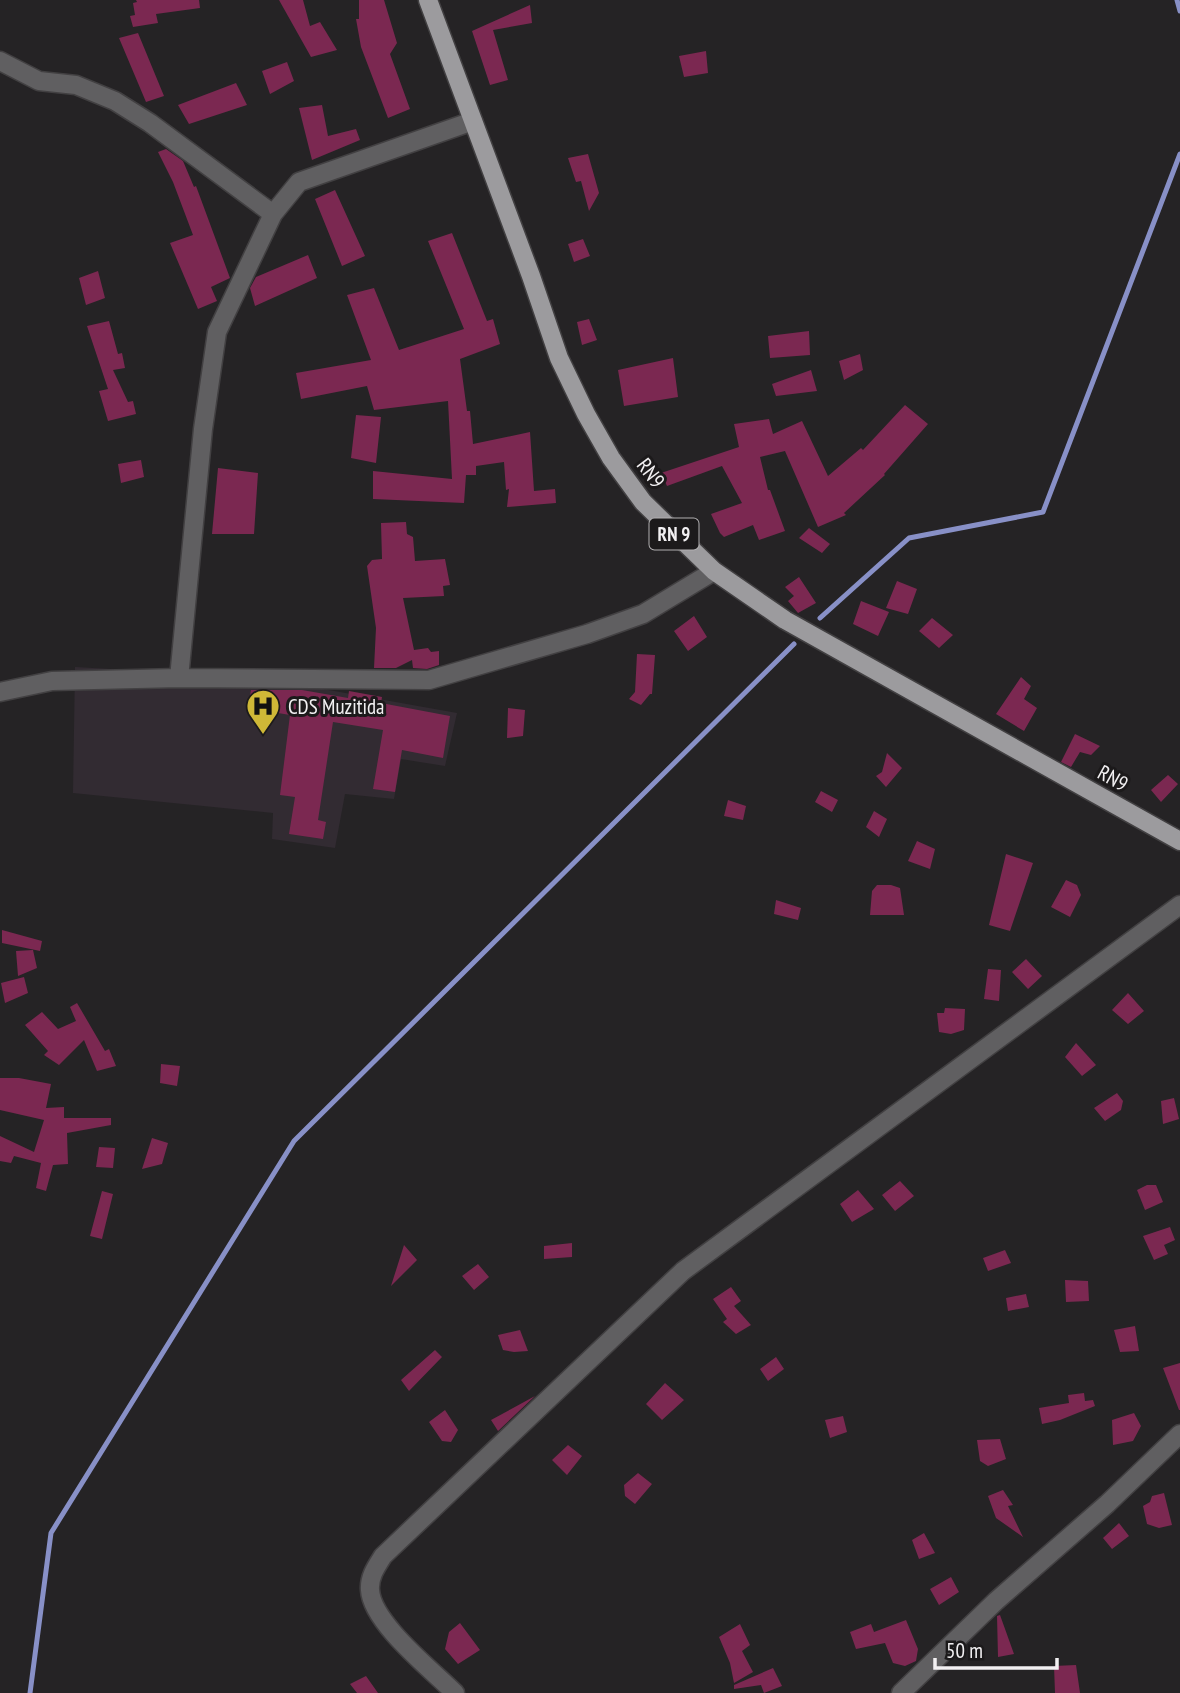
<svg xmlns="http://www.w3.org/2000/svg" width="1180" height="1693" font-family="'PT Sans Narrow',sans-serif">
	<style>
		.built { fill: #322b32 }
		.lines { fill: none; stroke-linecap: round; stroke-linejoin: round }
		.stream { stroke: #8890c7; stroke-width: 5 }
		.building { fill: #7b2851 }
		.street-casing { stroke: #424042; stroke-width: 21 }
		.primary-casing { stroke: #424042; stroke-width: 21 }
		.street { stroke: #605f61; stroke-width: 18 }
		.primary { stroke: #9c9b9e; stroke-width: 18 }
		.labels { text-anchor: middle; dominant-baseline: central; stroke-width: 6; stroke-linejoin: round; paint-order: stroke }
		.shield { fill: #1c1a1b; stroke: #b2b0b2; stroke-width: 2 }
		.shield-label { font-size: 19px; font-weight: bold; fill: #f2f0f2 }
		.street-label { font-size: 21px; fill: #f2f0f2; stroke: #1c1a1b }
		.poi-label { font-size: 21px; fill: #f2f0f2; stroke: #1c1a1b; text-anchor: start }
	</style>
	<rect width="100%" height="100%" fill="#252325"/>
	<path class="built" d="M75,667L256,677L457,713L445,766L401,759L394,799L345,794L335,848L272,839L273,813L73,793Z"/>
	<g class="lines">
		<path class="stream" d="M1177,0L1180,11
			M820,618L909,538L1043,512L1180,154
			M30,1693L51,1533L294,1141L794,644"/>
	</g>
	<path class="building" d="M136,0H199L200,8L156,14L158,23L133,27L130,16L135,15L133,3L137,2Z
		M279,0H303L310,26L320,22L337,50L311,57Z
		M359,0H384L397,43L390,54L410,109L388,118L361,47L356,19H359Z
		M530,5L532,23L493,30L508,80L490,85L472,31Z
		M138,33L164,96L146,102L119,38Z
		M706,51L708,73L684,77L679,56Z
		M287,62L294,81L270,94L262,71Z
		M236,83L247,105L189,124L178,105Z
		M322,105L328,136L356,129L360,140L312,160L299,108Z
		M166,149L183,161L194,187L196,186L230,278L211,287L217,301L198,309L170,243L193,235L173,182L158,152Z
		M588,154L599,193L589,211L581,181L576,182L568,158Z
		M335,190L365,256L342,266L315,199Z
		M452,233L487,321L493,319L500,344L460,359L467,411H470L473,444L530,432L534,491L555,489L556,503L507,507L509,489L506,490L504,462L476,466V475H466L464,503L373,499V471L452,479L448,401L374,410L367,386L301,399L296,373L371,360L347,295L374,288L399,350L464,329L428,241Z
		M583,239L590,256L574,262L568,244Z
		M308,255L317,278L255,306L250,288L256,277Z
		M98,271L105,298L86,305L79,278Z
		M589,319L597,340L582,345L577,322Z
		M109,321L118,354L122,353L125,368L113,370L128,402L133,401L136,414L108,421L99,391L108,389L87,326Z
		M809,331L810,355L770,358L768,336Z
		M860,354L863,370L844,380L839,361Z
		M673,358L678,397L624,406L618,370Z
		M811,370L817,391L776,396L772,384Z
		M905,405L928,424L884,474L885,475L844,513L846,515L818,527L785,451L760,457L768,490H770L785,531L759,540L753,525L724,537L720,533L711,514L742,503L722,466L667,486L661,473L739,447L734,424L769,419L773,434L802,421L828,476L861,448L863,450Z
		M356,415L381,417L376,463L351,458Z
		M141,460L144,477L121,483L118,464Z
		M218,468L258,473L254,534H212Z
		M406,522L407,534L413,537L415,561L445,559L450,585L443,586L444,596L403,598L414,650L428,648L431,652L439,651V665L427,669L413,668L412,660L396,668H374L376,628L367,566L372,560L382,559L381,523Z
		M809,528L830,544L822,553L799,538Z
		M799,577L816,603L798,613L788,601L794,596L785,587Z
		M897,581L917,589L908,614L886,608Z
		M861,601L889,612L878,636L853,624Z
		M694,616L707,637L688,651L674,631Z
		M932,618L953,635L939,648L919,631Z
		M637,654L655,655L652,694H650L641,705L629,699L635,692Z
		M1021,677L1031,686L1024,699L1037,708L1024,731L996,714Z
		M251,690H302L348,698L349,691L382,697L381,703L450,716L443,758L402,750L395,792L373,789L383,730L333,722L318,820L326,822L323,839L289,834L295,797L280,795L290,715L248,708Z
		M508,708L525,710L523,736L507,738Z
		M1075,734L1100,746L1091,755L1080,752L1071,767L1061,762Z
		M887,753L902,768L886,787L876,776L882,772Z
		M1168,775L1178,784L1161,802L1151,790Z
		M821,791L838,800L832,812L815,802Z
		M728,800L746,806L743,820L724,816Z
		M874,811L887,819L879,837L866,827Z
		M917,841L935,849L930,869L908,861Z
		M1006,854L1033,863L1010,931L989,925Z
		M1066,880L1077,885L1081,895L1070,917L1051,907Z
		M877,885H891L900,888L904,915H870L872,891Z
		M776,900L801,908L798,920L774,914Z
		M2,930L42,941L40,951L2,943Z
		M33,950L37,968L18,976L16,951Z
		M1026,959L1042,976L1028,989L1012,972Z
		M988,969L1001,970L999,1001L984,999Z
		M24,977L28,993L5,1003L1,983Z
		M1128,993L1144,1011L1128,1024L1112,1010Z
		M77,1003L105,1051L109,1049L116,1066L97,1071L84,1040L59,1065L44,1055L48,1051L25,1025L42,1012L58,1029L76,1021L70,1007Z
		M945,1008L965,1009L964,1030L951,1034L939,1032L937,1013H944Z
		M1076,1043L1096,1065L1082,1076L1065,1057Z
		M161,1064L180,1066L177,1086L160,1083Z
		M0,1078H19L51,1084L46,1108L64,1107V1118H111V1125L67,1133L68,1164L53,1165L46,1191L36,1188L41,1163L14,1156L11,1163L0,1161V1136L34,1152L44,1120L0,1110Z
		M1117,1093L1123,1101L1121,1110L1105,1121L1094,1108Z
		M1174,1098L1179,1119L1163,1124L1161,1101Z
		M152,1138L168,1143L162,1164L142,1169Z
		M99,1147L115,1148L113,1168L96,1167Z
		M900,1181L914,1196L895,1211L882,1195Z
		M1147,1185H1156L1163,1202L1145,1210L1137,1190Z
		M858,1190L874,1209L852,1222L840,1204Z
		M102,1191L113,1194L102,1239L90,1236Z
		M1170,1227L1175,1240L1164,1245L1168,1254L1154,1260L1143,1236Z
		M572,1243V1257L544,1259V1246Z
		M404,1245L417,1260L391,1286Z
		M1005,1250L1011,1263L988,1271L983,1258Z
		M478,1264L489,1277L474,1290L462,1276Z
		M1065,1280L1088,1281L1089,1301L1066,1302Z
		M731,1287L741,1301L734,1306L751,1325L736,1334L723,1322L727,1319L713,1299Z
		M1026,1294L1029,1307L1008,1311L1006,1298Z
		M1135,1326L1139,1351L1120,1352L1114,1330Z
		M520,1330L528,1351L514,1352L503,1350L498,1335Z
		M435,1350L442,1357L409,1391L401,1380Z
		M776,1357L784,1369L768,1381L760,1369Z
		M1180,1363V1410H1179L1163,1368Z
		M665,1383L684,1400L662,1420L646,1404Z
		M1084,1393L1085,1401L1093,1400L1095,1406L1060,1420L1042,1424L1039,1408L1069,1403L1068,1395Z
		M535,1396L498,1431L491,1420Z
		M445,1410L458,1430L451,1442L442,1441L429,1422Z
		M1134,1413L1141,1426L1133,1441L1113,1445L1112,1420Z
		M843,1416L847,1432L830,1438L825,1420Z
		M1000,1439L1006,1459L988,1466L980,1461L977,1440Z
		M568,1445L582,1456L567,1475L552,1460Z
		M638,1473L652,1484L635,1504L625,1496L624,1485Z
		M1003,1490L1013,1505L1008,1506L1023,1537L996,1518L988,1496Z
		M1164,1493L1172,1525L1159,1528L1147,1524L1143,1506L1150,1502L1152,1496Z
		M1119,1523L1129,1536L1112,1549L1103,1538Z
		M924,1533L935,1553L919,1559L912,1540Z
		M951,1577L959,1592L939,1605L930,1589Z
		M1000,1615L1014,1654L998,1657L997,1616Z
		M906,1620L918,1649L916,1661L905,1666L893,1663L885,1643L856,1649L850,1632L871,1624L874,1632Z
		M460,1623L480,1650L458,1664L445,1649L449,1632Z
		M740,1624L750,1645L742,1651L753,1672L734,1683L730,1663L719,1637Z
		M1076,1665L1080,1693H1055L1054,1666Z
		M773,1668L782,1686L764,1693L761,1685L734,1689V1685Z
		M366,1676L378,1693H357L350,1684Z"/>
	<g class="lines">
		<defs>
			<path id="street" d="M0,61L39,81L76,85L115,101L150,123L273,214
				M179,678L203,429L217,332L273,214L299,182L473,121
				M0,692L52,681L179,678L429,680L587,634L643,614L714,571
				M455,1693C432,1670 372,1623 370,1590C369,1577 376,1567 383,1556L683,1271L1180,905
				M901,1693L996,1601L1107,1504L1180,1434"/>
			<path id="primary" d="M428,0L531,276L559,358L586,414L611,458L643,502L714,571L785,620L1180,841"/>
		</defs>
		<use href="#street" class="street-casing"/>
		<use href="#primary" class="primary-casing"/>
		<use href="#street" class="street"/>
		<use href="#primary" class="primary"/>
	</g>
	<defs>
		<symbol id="hospital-pin" viewBox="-11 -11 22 30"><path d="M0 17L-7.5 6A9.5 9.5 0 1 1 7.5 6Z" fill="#cfb837" stroke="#1c1a1b"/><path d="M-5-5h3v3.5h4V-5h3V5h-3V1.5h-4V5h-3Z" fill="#111"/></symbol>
	</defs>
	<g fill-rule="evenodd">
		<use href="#hospital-pin" x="244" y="687" width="38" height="52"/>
	</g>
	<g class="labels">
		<rect class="shield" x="649.5" y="518.5" width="49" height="31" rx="5"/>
		<g class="shield-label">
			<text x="674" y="534">RN 9</text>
		</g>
		<g class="street-label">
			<text transform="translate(651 473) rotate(53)">RN9</text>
			<text transform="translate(1113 778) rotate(29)">RN9</text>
		</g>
		<g class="poi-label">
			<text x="288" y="706">CDS Muzitida</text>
		</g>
	</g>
	<path d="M935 1658v10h122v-10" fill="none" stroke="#f2f0f2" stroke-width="3.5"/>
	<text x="946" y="1658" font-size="21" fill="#f2f0f2" stroke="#1c1a1b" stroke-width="5" paint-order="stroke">50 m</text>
</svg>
